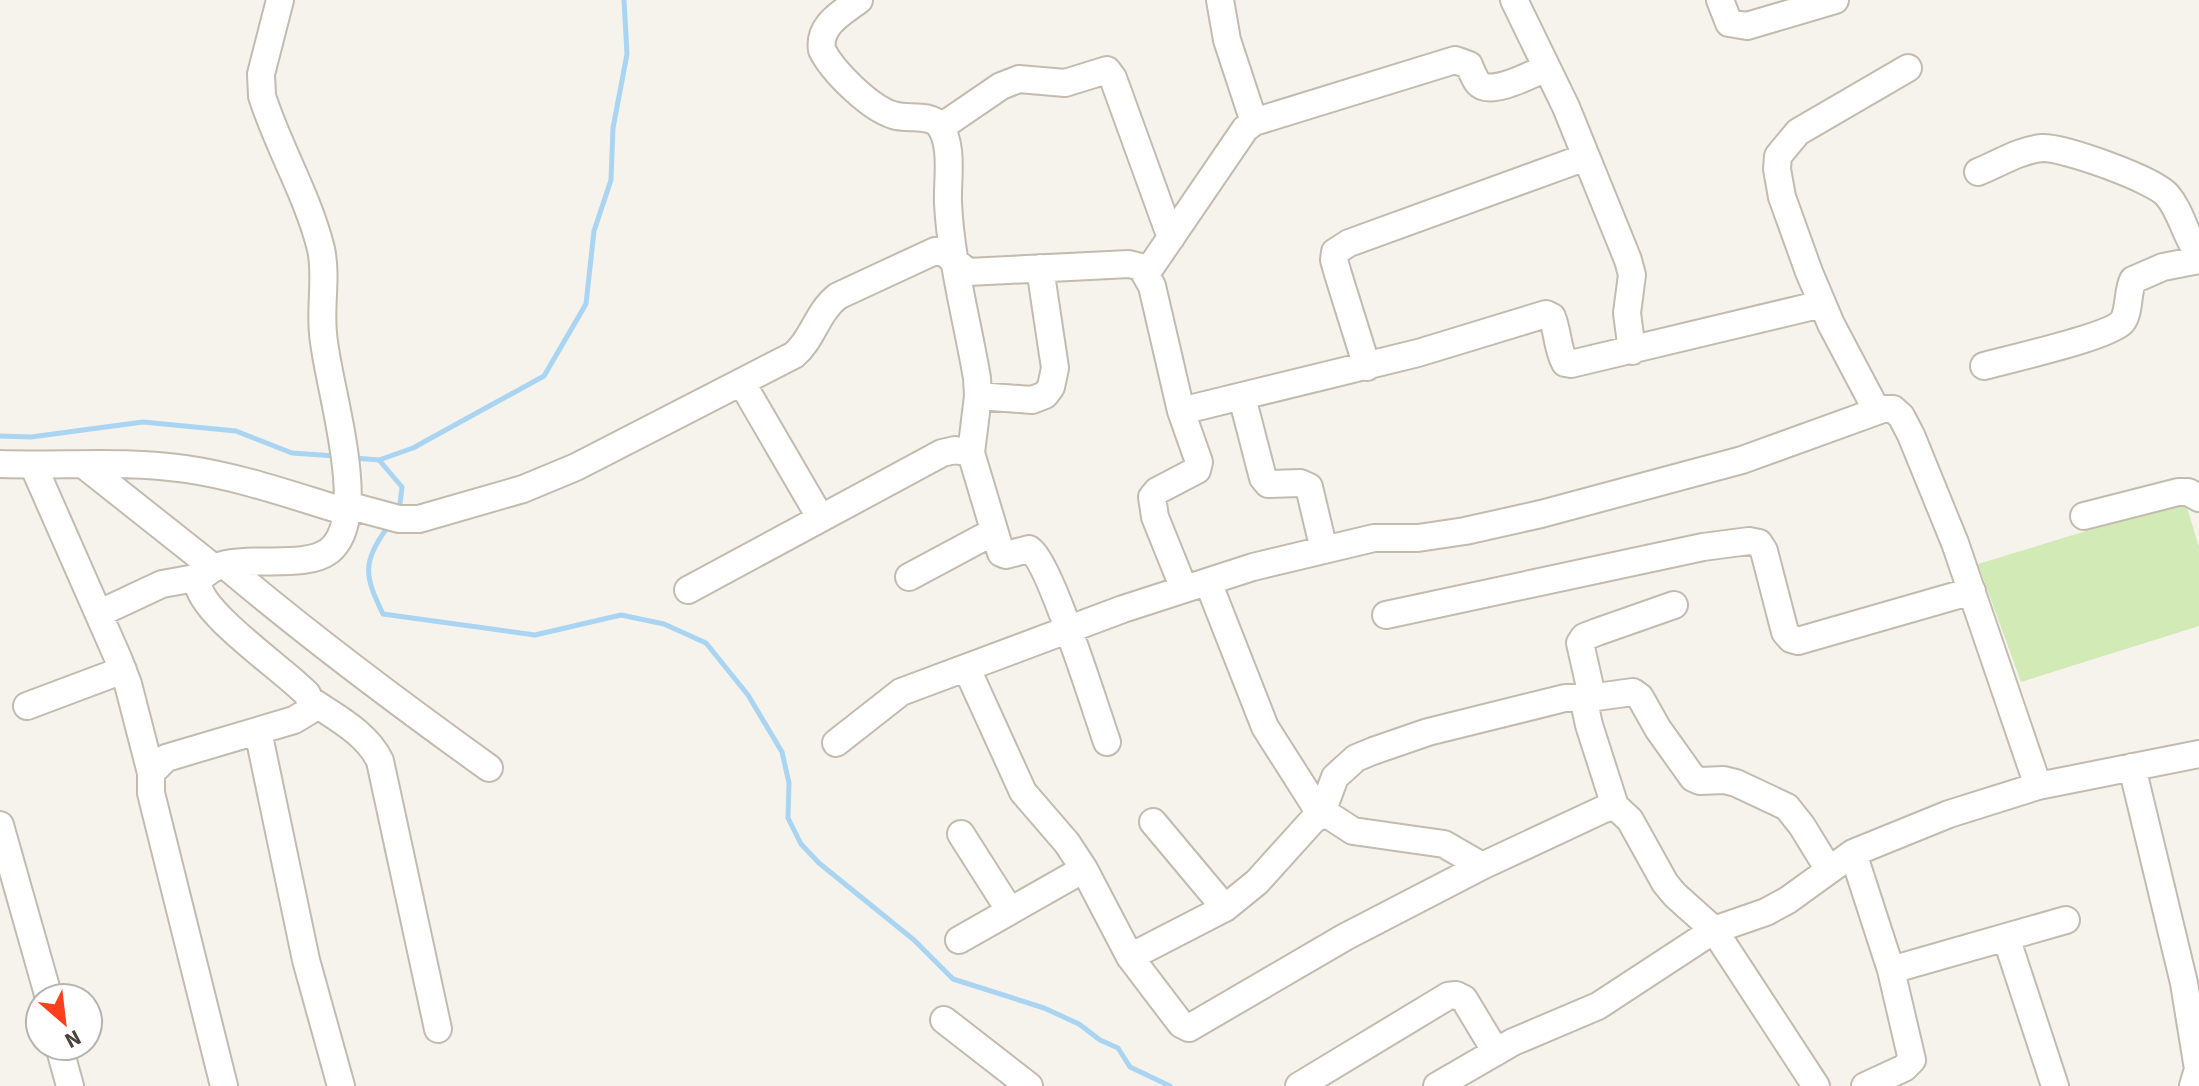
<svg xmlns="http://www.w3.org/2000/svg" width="2199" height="1086" font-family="'Source Sans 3',sans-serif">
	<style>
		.green { fill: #d2eab5 }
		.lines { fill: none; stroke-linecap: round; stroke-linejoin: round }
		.stream { stroke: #a9d4f2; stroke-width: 5 }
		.minor-casing { stroke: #c2bbae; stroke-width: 30 }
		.minor { stroke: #fff; stroke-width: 26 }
	</style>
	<rect width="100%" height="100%" fill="#f6f3ec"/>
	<path class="green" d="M2185,501L2199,547V626L2021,682L1978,564Z"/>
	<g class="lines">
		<path class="stream" d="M0,436L31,437L143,422L236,431L292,453L336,456
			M354,458L379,460L413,448L544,376L586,304L594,231L611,180L613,128L627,54L624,0
			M379,460L402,487L399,512
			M388,527C361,562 365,577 383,614L535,635L621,615L664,624L706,643L748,695L782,752L789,783L788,818L801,844L819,863L914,940L953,979L1044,1008L1079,1024L1100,1040L1118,1048L1130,1067L1170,1086"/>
		<defs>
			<path id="minor" d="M859,0C842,13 818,25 822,50C833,72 870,108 893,115C907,120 929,113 939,125C954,144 947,181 948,203C951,262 967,320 977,378L978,396L971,453L1001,553L1006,555L1029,549C1050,561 1096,711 1107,742
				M1220,0L1227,40L1254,122
				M1514,0L1566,107L1628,260L1632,275L1627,313L1632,351
				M1720,0L1729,23L1747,26L1835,0
				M941,127L1001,86L1019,79L1065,83L1107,70L1113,78L1171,238
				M1978,172C1998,164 2020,150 2042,148C2063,147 2153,179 2167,195C2182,212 2185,237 2199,254
				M1146,274L1245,129L1254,122L1455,60L1469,65C1471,70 1474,78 1478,83C1490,97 1532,74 1546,68
				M1984,366C2009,359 2109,337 2122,322C2130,312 2127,292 2133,280L2163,267L2199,260
				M1367,367L1338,274L1334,260L1335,252L1349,243L1586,157
				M742,383L820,517
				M978,396L1032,400L1045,395L1051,387L1055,368L1040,268
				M1242,397L1263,478L1268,484L1300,483L1309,487L1324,550
				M1181,411L1418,353L1546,314L1552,317C1558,332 1557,348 1565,363L1571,364L1822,304
				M1877,411L1831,324L1809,272L1782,197L1777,169L1778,156L1798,132L1908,68
				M0,464C62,466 125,460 186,469C241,477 294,496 347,512
				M33,465L118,658L128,684L151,773
				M84,465L214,568
				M347,505L399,519H419L523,489L576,467L794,355C813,339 817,312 838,296L935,251H942L968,272L1129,264L1141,267L1152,286L1181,411L1199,462L1197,470L1157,491L1152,497L1155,517L1184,589
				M2084,516L2178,492H2188L2199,498
				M225,565C311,638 397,702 489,768
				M909,577L993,532
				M1208,582L1265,727L1321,815
				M688,590L942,453L955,450L971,453
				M100,613L162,584L201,577
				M1386,615L1703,547L1749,541L1759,543L1764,551L1785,632L1791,639L1798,641L1972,591
				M967,669L1023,792L1067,843L1084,869L1130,957L1225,908L1257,882L1313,820L1321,815L1330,816L1353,831L1444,844L1482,866
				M310,700C335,717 367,733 380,761L438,1029
				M27,706L123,670
				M258,731L306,960L341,1086
				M836,743L901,692L1123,609L1253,567L1374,538H1418L1465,531L1541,514L1742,460L1883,409H1893L1901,416L1911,435L1955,543L2038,786
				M2132,767L2184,983L2198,1069L2193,1086
				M1615,806L1589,725L1586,711L1590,687L1580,643L1584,637L1597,632L1674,605
				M1321,815L1335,777L1356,758L1373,751L1428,732L1565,698H1589L1633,692L1640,697L1658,729L1693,778L1700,781L1724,780L1736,783L1787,807L1802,826L1829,870
				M1153,822L1225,908
				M0,825L49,998
				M961,834L1010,911
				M1853,853L1891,970L1912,1060L1904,1068L1865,1086
				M2006,937L2055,1086
				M959,940L1084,869
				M1130,957L1181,1024L1189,1028L1345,937L1482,866L1604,809L1615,806L1630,820L1665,883L1675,895L1714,930L1816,1086
				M1891,970L2066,920
				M944,1020L1029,1086
				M59,1046L70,1086
				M224,1086L151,793V773L166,758L294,720L309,711L310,700L307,694C283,669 200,613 198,583C218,544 297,575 329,551C373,517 326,382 323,333C320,305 327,277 321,249C308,196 278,147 262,96L261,74L280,0
				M1299,1086L1448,996L1456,995L1464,999L1496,1052
				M1437,1086L1513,1042L1598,1006L1714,930L1766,912L1788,900L1853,853L1949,814L2038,786L2199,754"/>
		</defs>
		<use href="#minor" class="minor-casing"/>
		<use href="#minor" class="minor"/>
	</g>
	<g transform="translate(64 1022) rotate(152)"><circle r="38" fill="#ffffff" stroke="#b7b4b0" stroke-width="2"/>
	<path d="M0-6L14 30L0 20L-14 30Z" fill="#fc3f1d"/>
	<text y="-12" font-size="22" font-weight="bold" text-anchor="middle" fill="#4b4439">N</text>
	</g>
</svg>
